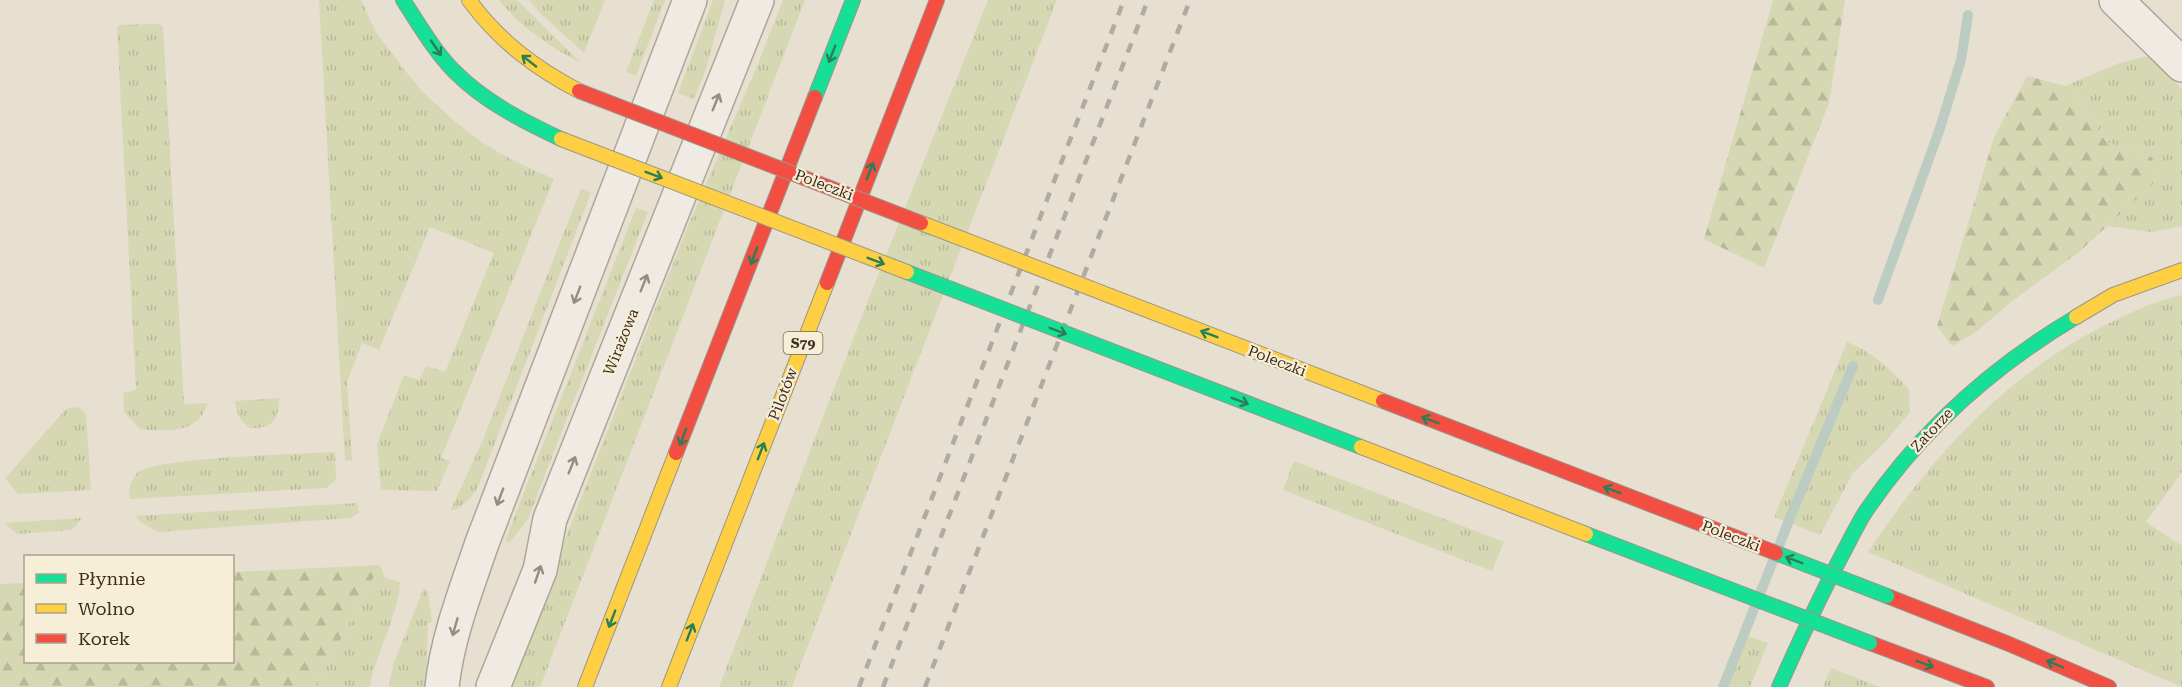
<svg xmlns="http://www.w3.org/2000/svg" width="2182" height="687" font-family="'Roboto Serif',serif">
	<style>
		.grass { fill: url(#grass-tufts) }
		.forest { fill: url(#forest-firs) }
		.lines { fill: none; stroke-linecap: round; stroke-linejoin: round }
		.stream { stroke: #bcccc2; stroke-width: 10 }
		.street-casing { stroke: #ada599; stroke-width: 36 }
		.fast-casing { stroke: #9c958a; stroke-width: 16 }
		.slow-casing { stroke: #9c958a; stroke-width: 16 }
		.jam-casing { stroke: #9c958a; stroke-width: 16 }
		.street { stroke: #efebe3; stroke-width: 33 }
		.fast { stroke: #16e098; stroke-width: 14 }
		.slow { stroke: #ffcf43; stroke-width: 14 }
		.jam { stroke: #f24e42; stroke-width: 14 }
		.rail { stroke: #afaaa2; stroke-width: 4.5; stroke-dasharray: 10 10; stroke-linecap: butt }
		.fast-bridge-casing { stroke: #9c958a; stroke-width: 16; stroke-linecap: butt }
		.slow-bridge-casing { stroke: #9c958a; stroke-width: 16; stroke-linecap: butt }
		.jam-bridge-casing { stroke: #9c958a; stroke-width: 16; stroke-linecap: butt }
		.fast-bridge { stroke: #16e098; stroke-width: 14 }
		.slow-bridge { stroke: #ffcf43; stroke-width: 14 }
		.jam-bridge { stroke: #f24e42; stroke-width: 14 }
		.oneway { stroke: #2b7e56 }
		.oneway2 { stroke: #968c82 }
		.labels { text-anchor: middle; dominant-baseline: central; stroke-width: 4.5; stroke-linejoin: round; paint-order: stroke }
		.shield { fill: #f7eed8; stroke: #756857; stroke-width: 1.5 }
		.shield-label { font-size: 14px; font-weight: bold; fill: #3d2e20 }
		.street-label { font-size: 15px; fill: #3d2e20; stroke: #f7eed8 }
	</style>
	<defs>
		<pattern id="grass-tufts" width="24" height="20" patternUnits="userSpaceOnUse" patternTransform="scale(1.5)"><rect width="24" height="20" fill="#d6d7b3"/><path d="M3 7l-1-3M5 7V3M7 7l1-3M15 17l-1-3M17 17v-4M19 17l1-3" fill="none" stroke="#b9b99a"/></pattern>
		<pattern id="forest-firs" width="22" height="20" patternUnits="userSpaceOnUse" patternTransform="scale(1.5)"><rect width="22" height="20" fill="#d6d7b3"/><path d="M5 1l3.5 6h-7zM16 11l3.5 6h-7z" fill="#b9b99a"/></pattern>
	</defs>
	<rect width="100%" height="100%" fill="#e7e0d1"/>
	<path class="grass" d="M319,0H361L376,32L406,72L423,92L453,120L483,143L512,160L554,179L441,458L450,461L437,491L381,490L377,444L404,375L419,380L426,366L445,372L494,253L430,227L379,350L362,343L347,382L352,460L345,461Z
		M499,0H517L581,63C551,48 520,27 499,0Z
		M529,0H605L584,53L541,14Z
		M654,0H665L636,76L626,72Z
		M713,0H725L705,72L694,99L678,93Z
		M783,0H805L540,687H507L687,228L758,64Z
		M988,0H1057L792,687H719L867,303Z
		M158,24L163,26L184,404L208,403C205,409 203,416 198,420C185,433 157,431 140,429L124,412L123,393L136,390L117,28L119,25Z
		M2148,56L2182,89V226L2151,232L2107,226L2159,178L2152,157L2106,142L2072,88L2065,86L2119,63Z
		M581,189L591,193L478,487C472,497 465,504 455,510L451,509L482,442Z
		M636,208L648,212L544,477L528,519L510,542L505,541Z
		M2182,295V472L2146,522L2182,546V687L1868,552C1932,456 2008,371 2114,321C2136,310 2158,300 2182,295Z
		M1847,342C1872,351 1891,370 1909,389L1910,412L1887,440L1853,473L1820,535L1774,517Z
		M279,398C279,420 273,429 250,428C239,420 237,414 235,401Z
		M75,407L80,408L86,414L91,490L18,494L5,478L66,409Z
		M335,452L336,480L326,488L129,499C129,490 130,481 137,473C152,457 304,454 335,452Z
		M1294,461L1504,542L1492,571L1283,490Z
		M357,503L359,513L350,518L158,532L142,523L135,516Z
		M82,518L72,530L17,534L4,523Z
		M380,565L385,578L400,582C398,618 376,651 370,687H315Z
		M424,588L428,592L432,622L428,623L426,687H389L393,665Z
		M1740,633L1768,643L1750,687H1719Z
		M1831,668L1880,687H1823Z"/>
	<path class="forest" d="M1773,0H1845L1829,103L1764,268L1704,239Z
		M2027,76L2072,88L2106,142L2152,157L2159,178L2079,252L2015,299L1976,332L1952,346L1937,326L1994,137Z
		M380,565L315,687H0V584L25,583L26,662H232L233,572Z"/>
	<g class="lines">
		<path class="stream" d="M1878,300L1939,131L1961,60L1968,15
			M1723,687L1790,518L1853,366"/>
		<defs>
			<path id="street" d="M2116,0L2182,65
				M442,687C447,638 466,590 482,543L690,0
				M493,687L540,570L550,519L757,0"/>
			<path id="fast" d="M403,0C419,24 434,51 455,72C485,102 523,121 561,139
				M815,97L853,0
				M1779,687C1799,642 1819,598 1842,555C1850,540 1857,525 1866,511C1921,430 1992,367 2076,317"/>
			<path id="slow" d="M469,0C499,41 535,68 579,91
				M2076,317L2113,295L2182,270
				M585,687L676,453
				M669,687L827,283"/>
			<path id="jam" d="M827,283L937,0
				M676,453L815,97
				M1887,596L2009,644L2109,687
				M1870,643L1987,687"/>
		</defs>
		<use href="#street" class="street-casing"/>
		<use href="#fast" class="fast-casing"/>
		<use href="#slow" class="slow-casing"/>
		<use href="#jam" class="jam-casing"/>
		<use href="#street" class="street"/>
		<use href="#fast" class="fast"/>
		<use href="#slow" class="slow"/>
		<use href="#jam" class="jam"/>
		<path class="rail" d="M859,687L1124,0
			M883,687L1148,0
			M925,687L1190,0"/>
		<defs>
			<path id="fast-bridge" d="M907,272L1361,447
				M1586,534L1870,643
				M1776,553L1887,596"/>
			<path id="slow-bridge" d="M561,139L907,272
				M921,223L1383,401
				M1361,447L1586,534"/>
			<path id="jam-bridge" d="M579,91L921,223
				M1383,401L1776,553"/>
		</defs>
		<use href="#fast-bridge" class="fast-bridge-casing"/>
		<use href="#slow-bridge" class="slow-bridge-casing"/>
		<use href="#jam-bridge" class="jam-bridge-casing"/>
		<use href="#fast-bridge" class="fast-bridge"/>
		<use href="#slow-bridge" class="slow-bridge"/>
		<use href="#jam-bridge" class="jam-bridge"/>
	</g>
	<defs><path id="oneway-shaft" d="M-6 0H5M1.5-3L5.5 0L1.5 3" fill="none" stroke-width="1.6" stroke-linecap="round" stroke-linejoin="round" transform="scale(1.5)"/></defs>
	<g class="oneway">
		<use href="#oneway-shaft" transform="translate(436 48) rotate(56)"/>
		<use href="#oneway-shaft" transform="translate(832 54) rotate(111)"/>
		<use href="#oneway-shaft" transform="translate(529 61) rotate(-142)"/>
		<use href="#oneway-shaft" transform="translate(870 171) rotate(-69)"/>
		<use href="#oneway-shaft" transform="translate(654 175) rotate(21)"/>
		<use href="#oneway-shaft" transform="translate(754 256) rotate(111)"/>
		<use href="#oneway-shaft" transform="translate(876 261) rotate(21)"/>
		<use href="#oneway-shaft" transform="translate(1058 331) rotate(21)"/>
		<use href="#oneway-shaft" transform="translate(1209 334) rotate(-159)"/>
		<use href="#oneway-shaft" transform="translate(1240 401) rotate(21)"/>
		<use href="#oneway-shaft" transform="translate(1430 420) rotate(-159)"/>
		<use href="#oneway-shaft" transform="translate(683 437) rotate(111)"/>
		<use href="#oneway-shaft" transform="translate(761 451) rotate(-69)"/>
		<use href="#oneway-shaft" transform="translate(1612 490) rotate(-159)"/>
		<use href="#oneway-shaft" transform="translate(1794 560) rotate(-159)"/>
		<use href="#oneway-shaft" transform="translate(612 619) rotate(111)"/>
		<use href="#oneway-shaft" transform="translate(690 632) rotate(-69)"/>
		<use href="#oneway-shaft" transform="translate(1925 664) rotate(21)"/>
		<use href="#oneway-shaft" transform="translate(2055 664) rotate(-157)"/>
	</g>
	<g class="oneway2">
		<use href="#oneway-shaft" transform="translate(716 102) rotate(-68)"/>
		<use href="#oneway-shaft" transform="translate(644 283) rotate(-68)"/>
		<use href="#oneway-shaft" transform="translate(577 295) rotate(111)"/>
		<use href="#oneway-shaft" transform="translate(572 465) rotate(-68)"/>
		<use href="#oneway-shaft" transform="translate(500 497) rotate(111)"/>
		<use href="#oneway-shaft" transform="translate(538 574) rotate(-71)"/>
		<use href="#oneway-shaft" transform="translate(455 627) rotate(106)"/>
	</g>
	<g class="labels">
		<rect class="shield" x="783.5" y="332" width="39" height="22" rx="4.5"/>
		<g class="shield-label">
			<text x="803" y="343">S79</text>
		</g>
		<g class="street-label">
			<text transform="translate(824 185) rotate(21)">Poleczki</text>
			<text transform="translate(621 342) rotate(-68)">Wirażowa</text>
			<text transform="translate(1277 361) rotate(21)">Poleczki</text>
			<text transform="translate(783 394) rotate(-69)">Pilotów</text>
			<text transform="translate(1932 430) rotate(-47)">Zatorze</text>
			<text transform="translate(1731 536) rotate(21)">Poleczki</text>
		</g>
	</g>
	<rect x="24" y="555" width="210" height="108" fill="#f7eed8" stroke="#ada18e" stroke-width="1.5"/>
	<rect x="36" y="574" width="30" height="9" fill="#16e098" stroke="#ada18e" stroke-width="1.5"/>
	<text x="78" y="585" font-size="18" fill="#3d2e20">Płynnie</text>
	<rect x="36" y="604" width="30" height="9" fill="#ffcf43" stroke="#ada18e" stroke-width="1.5"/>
	<text x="78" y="615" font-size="18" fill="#3d2e20">Wolno</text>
	<rect x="36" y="634" width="30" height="9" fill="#f24e42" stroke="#ada18e" stroke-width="1.5"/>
	<text x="78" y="645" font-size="18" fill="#3d2e20">Korek</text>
</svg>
